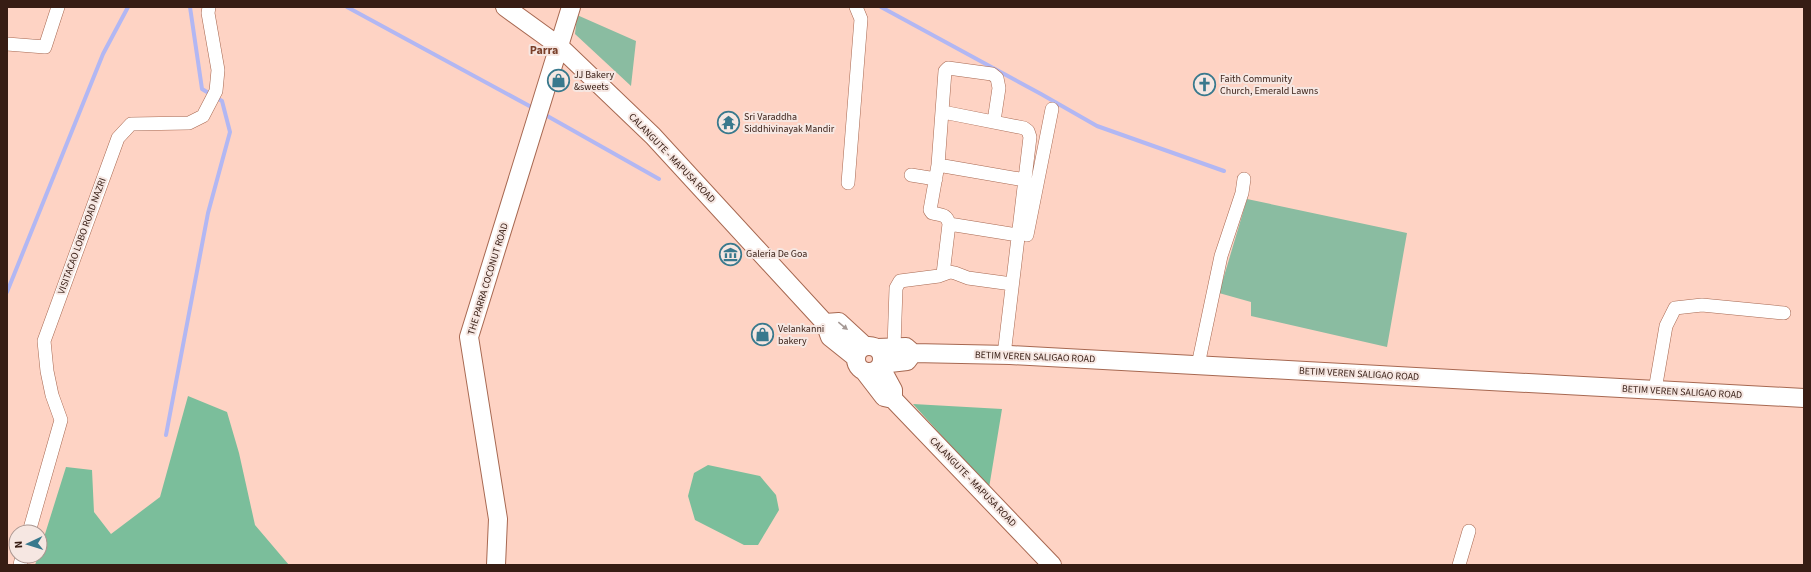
<svg xmlns="http://www.w3.org/2000/svg" width="1811" height="572" font-family="'Source Sans 3',sans-serif">
	<style>
		.green { fill: #8abca1 }
		.forest { fill: #7bbe9b }
		.lines { fill: none; stroke-linecap: round; stroke-linejoin: round }
		.stream { stroke: #b2b7f3; stroke-width: 4 }
		.street-casing { stroke: #a76851; stroke-width: 14 }
		.secondary-casing { stroke: #a76851; stroke-width: 20 }
		.street { stroke: #fff; stroke-width: 13 }
		.secondary { stroke: #fff; stroke-width: 18 }
		.oneway { fill: #a59995 }
		.labels { text-anchor: middle; dominant-baseline: central; stroke-width: 4; stroke-linejoin: round; paint-order: stroke }
		.poi-label { font-size: 10px; fill: #371d14; stroke: #f6e7e2; text-anchor: start }
		.street-label { font-size: 10px; fill: #371d14; stroke: #f6e7e2 }
		.quarter-label { font-size: 12px; font-weight: bold; fill: #793f29; stroke: #f6e7e2 }
	</style>
	<rect width="100%" height="100%" fill="#fed3c4"/>
	<path class="green" d="M577,15L636,41L631,86L575,34Z
		M1247,199L1407,233L1387,347L1251,316V302L1219,293Z"/>
	<path class="forest" d="M188,396L227,412L239,453L255,525L289,565H35L38,556H40V550L66,467L92,470L94,512L111,534L160,497Z
		M913,404L1002,409L989,488Z
		M708,465L760,476L776,495L779,510L758,545H744L695,520L688,496L694,473Z"/>
	<g class="lines">
		<path class="stream" d="M347,7L535,109
			M881,7L1041,94L1097,126L1224,171
			M542,113L659,179
			M7,292L103,54L128,7
			M166,435L208,213L230,132L222,101L202,89L190,7"/>
		<defs>
			<path id="street" d="M7,44L45,47L58,7
				M943,112L1024,128L1028,131L1030,137L1004,355
				M938,165L1025,180
				M911,175L936,179
				M848,183L861,19L856,7
				M949,224C947,214 941,215 932,213L930,210L938,165L945,71L948,68L992,74L997,78L999,88L994,121
				M1027,235L1052,109
				M943,274L949,224L1018,235
				M894,347L896,288L900,281L939,276L950,272L955,273L968,278L1012,284
				M1198,365L1221,256L1242,193L1244,179
				M1655,390L1666,326L1675,308L1702,305L1784,313
				M29,532L61,420L52,395L47,371L44,341L118,138L131,124L189,123L203,116L216,91L218,70L208,13L209,7
				M20,565L22,556
				M1459,565L1469,531"/>
			<path id="secondary" d="M505,7L559,46L653,136L825,323
				M856 359a13 13 0 1 1 26 0a13 13 0 1 1-26 0Z
				M877,348L906,347L913,353L907,361L881,364
				M913,353L1010,355L1804,398
				M855,357L830,337L825,323L839,322L865,346
				M864,371L884,397L893,399V390L880,366
				M893,399L1052,565
				M496,565L498,519L469,337L571,7"/>
		</defs>
		<use href="#street" class="street-casing"/>
		<use href="#secondary" class="secondary-casing"/>
		<use href="#street" class="street"/>
		<use href="#secondary" class="secondary"/>
	</g>
	<defs><path id="oneway-solid" d="M-6-.8H1V-3.2L6.5 0L1 3.2V.8H-6Z"/></defs>
	<use class="oneway" href="#oneway-solid" transform="translate(843 326) rotate(39)"/>
	<defs>
		<symbol id="shop-ring" viewBox="-11 -11 22 22"><circle r="9.5" fill="#f6e7e2" stroke="#39798d" stroke-width="1.5"/><path d="M-5-2.5h2.3a2.7 3.5 0 0 1 5.4 0H5L5.5 6h-11ZM-1.5-2.5h3a1.5 2.3 0 0 0-3 0Z" fill="#39798d"/></symbol>
		<symbol id="church-ring" viewBox="-11 -11 22 22"><circle r="9.5" fill="#f6e7e2" stroke="#39798d" stroke-width="1.5"/><path d="M-1.2-6h2.4v3.5h3.3v2.4h-3.3V6h-2.4V-.1h-3.3v-2.4h3.3Z" fill="#39798d"/></symbol>
		<symbol id="temple-ring" viewBox="-11 -11 22 22"><circle r="9.5" fill="#f6e7e2" stroke="#39798d" stroke-width="1.5"/><path d="M0-6L5-2H3V0L6.5 2.5H4V6H1.5V3h-3V6H-4V2.5H-6.5L-3 0V-2H-5Z" fill="#39798d"/></symbol>
		<symbol id="museum-ring" viewBox="-11 -11 22 22"><circle r="9.5" fill="#f6e7e2" stroke="#39798d" stroke-width="1.5"/><path d="M0-6L6-3V-2H-6V-3ZM-5-1h2V3h-2ZM-1-1h2V3h-2ZM3-1h2V3H3ZM-6 4H6V6H-6Z" fill="#39798d"/></symbol>
	</defs>
	<g fill-rule="evenodd">
		<use href="#shop-ring" x="546" y="68" width="25" height="25"/>
		<use href="#church-ring" x="1192" y="72" width="25" height="25"/>
		<use href="#temple-ring" x="716" y="110" width="25" height="25"/>
		<use href="#museum-ring" x="718" y="242" width="25" height="25"/>
		<use href="#shop-ring" x="750" y="322" width="25" height="25"/>
	</g>
	<g class="labels">
		<g class="poi-label">
			<text x="574" y="75">JJ Bakery<tspan x="574" dy="12">&amp;sweets</tspan></text>
			<text x="1220" y="79">Faith Community<tspan x="1220" dy="12">Church, Emerald Lawns</tspan></text>
			<text x="744" y="117">Sri Varaddha<tspan x="744" dy="12">Siddhivinayak Mandir</tspan></text>
			<text x="746" y="254">Galeria De Goa</text>
			<text x="778" y="329">Velankanni<tspan x="778" dy="12">bakery</tspan></text>
		</g>
		<g class="street-label">
			<text transform="translate(672 158) rotate(46)">CALANGUTE - MAPUSA ROAD</text>
			<text transform="translate(82 236) rotate(-70)">VISITACAO LOBO ROAD NAZRI</text>
			<text transform="translate(488 279) rotate(-73)">THE PARRA COCONUT ROAD</text>
			<text transform="translate(1035 357) rotate(2)">BETIM VEREN SALIGAO ROAD</text>
			<text transform="translate(1359 374) rotate(3)">BETIM VEREN SALIGAO ROAD</text>
			<text transform="translate(1682 392) rotate(3)">BETIM VEREN SALIGAO ROAD</text>
			<text transform="translate(973 482) rotate(46)">CALANGUTE - MAPUSA ROAD</text>
		</g>
		<g class="quarter-label">
			<text x="544" y="50">Parra</text>
		</g>
	</g>
	<rect width="1811" height="572" fill="none" stroke="#371d14" stroke-width="16"/>
	<g transform="translate(28 544) rotate(266)"><circle r="19" fill="#f6e7e2" stroke="#aa9690"/>
	<path d="M0-3L7 15L0 10L-7 15Z" fill="#39798d"/>
	<text y="-6" font-size="11" font-weight="bold" text-anchor="middle" fill="#371d14">N</text>
	</g>
</svg>
